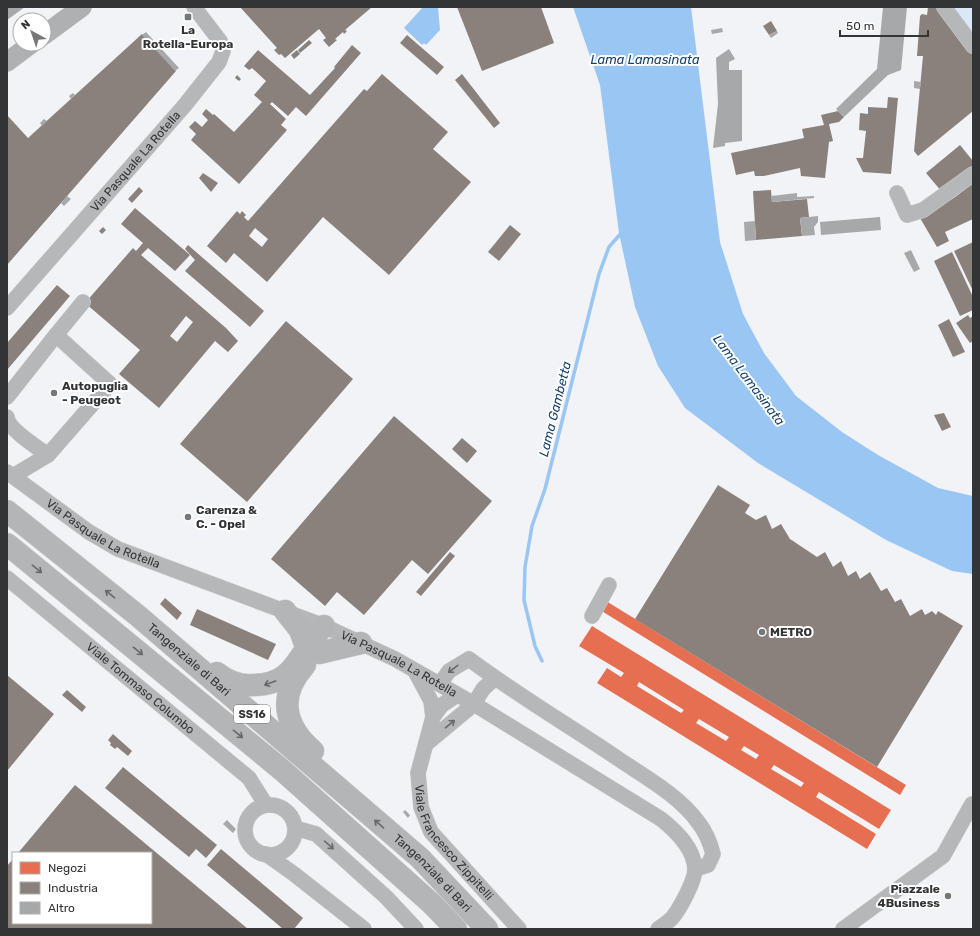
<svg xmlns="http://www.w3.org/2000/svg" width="980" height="936" font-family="Rubik,sans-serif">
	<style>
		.green { fill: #dae7f7 }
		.water { fill: #9ac6f4 }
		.shops { fill: #e76f51; fill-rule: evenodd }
		.industry { fill: #8a817c; fill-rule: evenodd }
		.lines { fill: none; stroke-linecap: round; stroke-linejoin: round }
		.stream { stroke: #9ac6f4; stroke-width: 3.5 }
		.building { fill: #a7a8aa }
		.minor-casing { stroke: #cccdcf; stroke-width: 16 }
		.major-casing { stroke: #cccdcf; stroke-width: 20 }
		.highway-casing { stroke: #cccdcf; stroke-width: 23 }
		.minor { stroke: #b6b7b9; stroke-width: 15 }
		.major { stroke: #aeb0b1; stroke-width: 19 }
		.highway { stroke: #b4b5b6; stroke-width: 22 }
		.oneway { stroke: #676869 }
		.oneway2 { stroke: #67686a }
		.poi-dot { fill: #767779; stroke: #fff; stroke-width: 1.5 }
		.labels { text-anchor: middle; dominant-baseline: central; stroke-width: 4; stroke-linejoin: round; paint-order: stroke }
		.shield { fill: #fff; stroke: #707172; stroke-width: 1 }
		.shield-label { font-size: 11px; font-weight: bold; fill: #333436 }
		.poi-label { font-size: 12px; font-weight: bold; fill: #333436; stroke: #fff; text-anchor: start }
		.street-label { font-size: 12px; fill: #333436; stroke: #fff }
		.water-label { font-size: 13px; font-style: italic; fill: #17426c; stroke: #fff }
	</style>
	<rect width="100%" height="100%" fill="#f1f3f6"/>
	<path class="green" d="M953,7H973V35Z"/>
	<path class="water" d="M423,7H438L440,30L426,45L424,43L422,45L404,28Z
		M573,7H691L720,242L743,314L764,353L796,396L842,432L878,455L938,488L973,496V574L952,571L886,540L758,463L685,408L658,366L635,307L619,233L600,85Z"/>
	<path class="shops" d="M606,601L906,785L900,795L600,610Z
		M592,626L891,810L879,829L819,792L816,797L876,834L867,849L597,683L607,668L621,677L624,673L579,646ZM639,682L684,710L681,713L637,686ZM699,719L729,737L726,741L696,723ZM744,746L759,755L756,759L741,750ZM774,765L804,783L801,787L771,769Z"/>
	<path class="industry" d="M240,7H372L345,30L347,31L344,34L343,32L335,39L337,40L329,47L323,40L326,38L319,29L285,58L281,54L279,55L274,50L277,48Z
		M457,7H541L554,43L482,71Z
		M928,7H940L973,53V111L918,156L914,151L923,56H917L920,16L922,14L927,15Z
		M771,21L777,31L769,35L763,26Z
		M142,34L176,71L7,265V115L28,138Z
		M407,35L444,67L437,75L400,43Z
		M309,40L312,43L300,53L298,50Z
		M352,45L361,53L306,116L296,107L288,116L272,102L270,104L286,119L281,125L287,130L239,184L191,140L196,134L189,127L195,121L202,127L208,120L202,114L206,109L213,115L214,114L234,132L262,102L254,95L266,81L252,68L249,70L244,66L258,50L310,95L335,68L334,67Z
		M297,50L300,54L294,59L291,55Z
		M382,74L448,132L433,149L471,182L389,275L323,217L267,282L234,253L226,263L207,246L237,211L240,214L242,211L246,215L244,217L248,221L364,89L367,91ZM255,228L268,239L262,247L249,236Z
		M462,74L500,123L494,128L455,80Z
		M237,75L241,79L239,81L235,78Z
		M888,97L898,98L891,174L863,172L856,158H863L866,131L859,130L860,113L868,114V107L887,108Z
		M838,111L844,117L839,122L829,124L833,141L829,142L825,178L801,176L800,168L764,176H755L754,171L736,175L731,153L804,138L802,129L824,125L821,115Z
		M960,145L973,161V166L942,192L926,173Z
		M203,173L218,183L211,192L199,178Z
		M973,180V219L945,232L949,241L937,247L920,218L955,197L969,186Z
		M139,187L143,191L132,203L128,199Z
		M771,190L772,202L807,199L809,217L800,218L802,236L756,240L753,191Z
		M135,208L190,255L175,271L148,248L141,255L226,328L238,341L228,352L215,341L159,408L119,374L140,350L85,303L133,248L136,251L143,243L121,224ZM186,316L193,322L177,342L170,336Z
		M510,225L521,234L499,261L488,252Z
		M103,227L106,230L102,234L99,231Z
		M973,242V291L954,251Z
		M188,245L264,311L250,327L185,271L195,260L185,249Z
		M952,252L973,297V310L960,316L934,261Z
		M57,285L70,296L7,370V343Z
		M968,315L970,318L973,316V341L970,343L956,323Z
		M949,319L965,352L953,357L938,325Z
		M286,321L353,379L247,502L180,444Z
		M944,413L951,427L942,431L934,415Z
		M394,416L492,501L428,574L412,560L364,615L337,592L325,606L271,559Z
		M462,438L477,451L467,463L452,449Z
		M718,485L750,505L745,513L756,520L766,515L772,529L781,524L790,539L817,557L825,552L833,567L841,561L848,576L856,571L860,579L870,572L881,591L887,588L895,602L901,599L910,616L922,609L925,615L932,611L936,615L938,611L963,626L877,767L635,619Z
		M450,552L455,556L421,596L416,592Z
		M165,598L182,613L177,620L160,604Z
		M197,609L276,644L268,660L190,625Z
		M7,675L54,714L7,771Z
		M67,690L86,707L82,712L62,695Z
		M113,734L132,751L128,756L117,747L115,749L110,745L111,743L108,740Z
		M123,767L217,845L206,858L196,849L189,857L105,788Z
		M75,785L248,929H7V866L13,859V923H151V853H18Z
		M221,849L303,918L294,929H283L207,865Z"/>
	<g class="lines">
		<path class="stream" d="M542,661L535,646L524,600L525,567L532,526L545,489L599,274L609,247L623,231"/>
	</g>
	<path class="building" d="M7,7H25L7,20Z
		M883,7H907L901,70L888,75L844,117L836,109L877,69Z
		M722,28L723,32L712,34L711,30Z
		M777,31L778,33L771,38L769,35Z
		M146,32L179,68L175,71L142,35Z
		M729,49L735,59L729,62V70H742V141L725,143V146L713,148L718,104L716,58Z
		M914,81L921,82L920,89L914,88Z
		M73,93L75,95L71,99L69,96Z
		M44,119L47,121L42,126L40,123Z
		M797,193V197L814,196V198L772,202L771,196Z
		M67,196L71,199L64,206L61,203Z
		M818,216V222L814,227L815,235L802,236L800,218Z
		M880,217L881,230L821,235L820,222Z
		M755,221L756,240L745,241L744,222Z
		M911,250L920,269L914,272L904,253Z
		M405,810L410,815L408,818L403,812Z
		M227,820L236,829L233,833L223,824Z"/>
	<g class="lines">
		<defs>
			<g id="minor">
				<path d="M944,7L973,46"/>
				<path d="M897,193L907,215L923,210L973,174"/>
				<path id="s1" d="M7,308L185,105L219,62L223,51L220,41L194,7"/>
				<path d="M7,397L56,335"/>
				<path d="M7,417C8,429 38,448 48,455"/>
				<path id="s2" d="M7,472L89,532L118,549L324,626L395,659L474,704L661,819C676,831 694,848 695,869C695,881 680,908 673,917C669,922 663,925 658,929"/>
				<path d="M13,476L48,455L110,384L56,335L83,302"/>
				<path id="s3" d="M7,578L249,778L266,805"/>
				<path d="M592,616L609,585"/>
				<path d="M415,671L431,701L433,717"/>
				<path d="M440,684L449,671L469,659C517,695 570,726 620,760C647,778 679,796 698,822C706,832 710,842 713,854L708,865L695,869"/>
				<path id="s4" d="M457,695L442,705L433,717L418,773L421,807L431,832L519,929"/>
				<path d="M426,744L474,704L483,689L495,678"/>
				<circle cx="270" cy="830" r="25"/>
				<path d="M295,828L316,834L386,897L416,929"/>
				<path d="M266,854L294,874L364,929"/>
				<path d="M843,929L943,856L972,804"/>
			</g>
			<path id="major" d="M44,35L82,7
				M7,62L31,44"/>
			<g id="highway">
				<path id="s5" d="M7,511L137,615L420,858L487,929"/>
				<path d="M7,544L282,770L432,904L456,929"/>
				<path d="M285,611L300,630L306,647"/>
				<path d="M319,653L361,643"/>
				<path d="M305,665C278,695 283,725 313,751"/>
				<path d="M217,673C228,682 239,686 253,685C297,685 298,651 324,626"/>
			</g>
		</defs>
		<use href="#minor" class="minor-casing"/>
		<use href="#major" class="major-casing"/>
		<use href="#highway" class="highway-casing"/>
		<use href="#minor" class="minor"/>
		<use href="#major" class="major"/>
		<use href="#highway" class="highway"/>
	</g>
	<defs><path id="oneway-shaft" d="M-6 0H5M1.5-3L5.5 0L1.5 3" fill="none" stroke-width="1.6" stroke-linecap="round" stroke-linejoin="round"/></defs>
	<g class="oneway">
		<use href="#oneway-shaft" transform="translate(37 569) rotate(39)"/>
		<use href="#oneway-shaft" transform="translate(110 594) rotate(-141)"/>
		<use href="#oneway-shaft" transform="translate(138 651) rotate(39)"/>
		<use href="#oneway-shaft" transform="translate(270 683) rotate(160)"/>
		<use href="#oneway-shaft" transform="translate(238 734) rotate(39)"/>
		<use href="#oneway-shaft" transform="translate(379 824) rotate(-139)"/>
	</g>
	<g class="oneway2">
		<use href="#oneway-shaft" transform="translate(453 669) rotate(143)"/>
		<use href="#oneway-shaft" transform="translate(450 724) rotate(-40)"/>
		<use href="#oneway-shaft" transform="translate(329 845) rotate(42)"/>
	</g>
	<g class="poi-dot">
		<rect x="184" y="13" width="8" height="8" rx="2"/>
		<circle cx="54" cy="393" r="4"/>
		<circle cx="188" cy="517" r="4"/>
		<circle cx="762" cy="632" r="4"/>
		<circle cx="948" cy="896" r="4"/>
	</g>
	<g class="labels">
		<rect class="shield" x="234" y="705" width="36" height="18" rx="3"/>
		<g class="shield-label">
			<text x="252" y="714">SS16</text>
		</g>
		<g class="poi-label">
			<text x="188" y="30" text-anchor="middle">La<tspan x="188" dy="14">Rotella-Europa</tspan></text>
			<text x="62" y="386">Autopuglia<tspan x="62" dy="14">- Peugeot</tspan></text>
			<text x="196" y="510">Carenza &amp;<tspan x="196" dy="14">C. - Opel</tspan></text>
			<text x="770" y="632">METRO</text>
			<text x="940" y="889" text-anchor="end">Piazzale<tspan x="940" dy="14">4Business</tspan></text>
		</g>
		<g class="street-label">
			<text stroke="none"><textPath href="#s1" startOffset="195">Via Pasquale La Rotella</textPath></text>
			<text stroke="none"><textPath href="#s2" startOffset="115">Via Pasquale La Rotella</textPath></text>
			<text stroke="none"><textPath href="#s5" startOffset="235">Tangenziale di Bari</textPath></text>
			<text stroke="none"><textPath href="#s2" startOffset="439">Via Pasquale La Rotella</textPath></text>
			<text stroke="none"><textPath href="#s3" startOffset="173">Viale Tommaso Columbo</textPath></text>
			<text stroke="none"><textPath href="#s4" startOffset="172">Viale Francesco Zippitelli</textPath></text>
			<text stroke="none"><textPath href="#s5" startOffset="559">Tangenziale di Bari</textPath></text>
		</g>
		<g class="water-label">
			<text x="645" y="59">Lama Lamasinata</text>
			<text transform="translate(749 380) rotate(53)">Lama Lamasinata</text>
			<text transform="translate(555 409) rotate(-76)">Lama Gambetta</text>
		</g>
	</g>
	<rect width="980" height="936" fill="none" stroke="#333436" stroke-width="16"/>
	<rect x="12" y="852" width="140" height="72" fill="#ffffff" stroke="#adaeaf"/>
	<rect x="20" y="862" width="20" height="12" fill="#e76f51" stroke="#adaeaf"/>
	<text x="48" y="872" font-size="12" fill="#333436">Negozi</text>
	<rect x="20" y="882" width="20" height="12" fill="#8a817c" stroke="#adaeaf"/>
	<text x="48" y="892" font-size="12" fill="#333436">Industria</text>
	<rect x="20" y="902" width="20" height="12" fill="#a7a8aa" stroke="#adaeaf"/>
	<text x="48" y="912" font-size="12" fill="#333436">Altro</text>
	<g transform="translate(32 32) rotate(320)"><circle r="19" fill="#ffffff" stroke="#adaeaf"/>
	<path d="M0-3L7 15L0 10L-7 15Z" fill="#767779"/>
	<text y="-6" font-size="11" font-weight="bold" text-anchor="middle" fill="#333436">N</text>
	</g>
	<path d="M840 30v6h88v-6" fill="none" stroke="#333436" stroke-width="2"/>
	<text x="846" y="30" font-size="12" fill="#333436" stroke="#ffffff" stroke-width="3" paint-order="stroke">50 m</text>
</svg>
